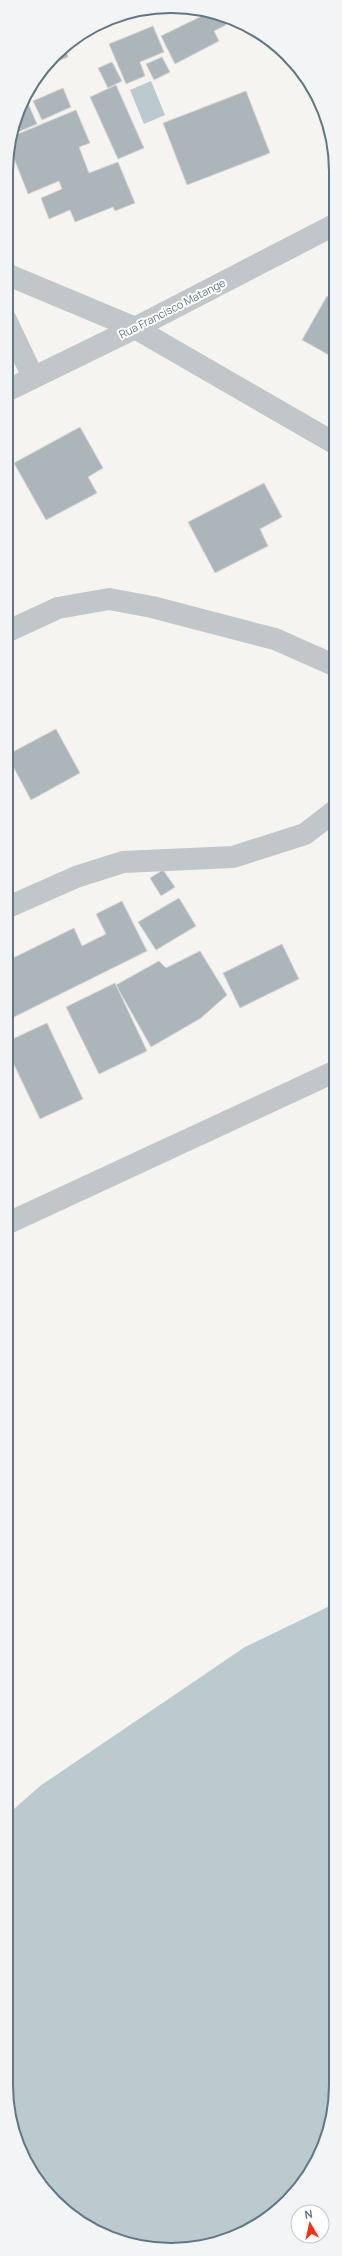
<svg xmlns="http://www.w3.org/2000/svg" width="342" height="2256" font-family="Manrope,sans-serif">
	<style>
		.water { fill: #bbcace }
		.building { fill: #acb5b9; stroke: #d5d5d3 }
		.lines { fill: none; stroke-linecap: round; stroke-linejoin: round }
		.street { stroke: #c1c6c9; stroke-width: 22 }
		.labels { text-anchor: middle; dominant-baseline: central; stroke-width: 4; stroke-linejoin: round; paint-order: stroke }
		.street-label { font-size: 11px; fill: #607784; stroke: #fff }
		.rim { fill: none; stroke: #607784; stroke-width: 2 }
	</style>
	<rect width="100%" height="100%" fill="#f5f4f0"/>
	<path class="water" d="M151,81L165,115L144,124L130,90Z
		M336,1603V2096L319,2158L280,2209L224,2241L160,2250L108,2237L54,2202L18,2148L6,2085V1816L40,1786L245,1647Z"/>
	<path class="building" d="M208,13L222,17L226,25L214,31L219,41L175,64L161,36Z
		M153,26L164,52L140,62L145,76L126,84L109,44Z
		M64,46L68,57L48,65L62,47Z
		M162,57L170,72L154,80L146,64Z
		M112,62L122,81L108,88L98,68Z
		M116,85L144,148L118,159L90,97Z
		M63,88L71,107L42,120L33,101Z
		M313,90L319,98L322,110Z
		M246,91L270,153L187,185L163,123Z
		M27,101L37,124L13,134L22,103Z
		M76,110L90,143L79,147L89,173L118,162L135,203L115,211L113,207L75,222L70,210L49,219L41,198L62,189L59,181L28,194L10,148L13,136Z
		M336,283V292L332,284Z
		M327,296L336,301V352L333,350L329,355L302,340Z
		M80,427L103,468L88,477L97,493L46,520L14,463Z
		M264,483L282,517L260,529L268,546L215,573L188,522Z
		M56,729L80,773L31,800L7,755Z
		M163,870L175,887L161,896L150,878Z
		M179,898L196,926L156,950L138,922Z
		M122,901L147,951L6,1021V976L13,973L7,961L74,928L82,946L106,934L96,914Z
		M282,944L299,979L240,1008L223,973Z
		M200,951L227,995L201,1018L151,1047L116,985L159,961L166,968Z
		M115,983L147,1051L99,1074L66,1007Z
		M47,1023L83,1099L40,1119L6,1048V1042Z"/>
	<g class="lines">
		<path class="street" d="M6,274L135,328L336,444
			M6,320L33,377
			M6,391L135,328L336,224
			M6,632L58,608L109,599L152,607L275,639L336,666
			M6,908L76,877L123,862L233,857L305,834L336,810
			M6,1224L336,1071"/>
	</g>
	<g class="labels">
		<g class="street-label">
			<text transform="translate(172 308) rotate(-27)">Rua Francisco Matange</text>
		</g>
	</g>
	<path d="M0 0H342V2256H0ZM171 13H171A158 158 0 0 1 329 171V2085A158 158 0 0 1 171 2243H171A158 158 0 0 1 13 2085V171A158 158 0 0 1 171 13Z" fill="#f2f4f5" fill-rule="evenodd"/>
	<path class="rim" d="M171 13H171A158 158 0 0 1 329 171V2085A158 158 0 0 1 171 2243H171A158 158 0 0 1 13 2085V171A158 158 0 0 1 171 13Z"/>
	<g transform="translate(310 2224) rotate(351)"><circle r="19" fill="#ffffff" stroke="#bfc9ce"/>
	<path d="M0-3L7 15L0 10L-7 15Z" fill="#f33311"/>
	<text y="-6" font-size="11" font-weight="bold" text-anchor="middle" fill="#607784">N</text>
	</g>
</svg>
